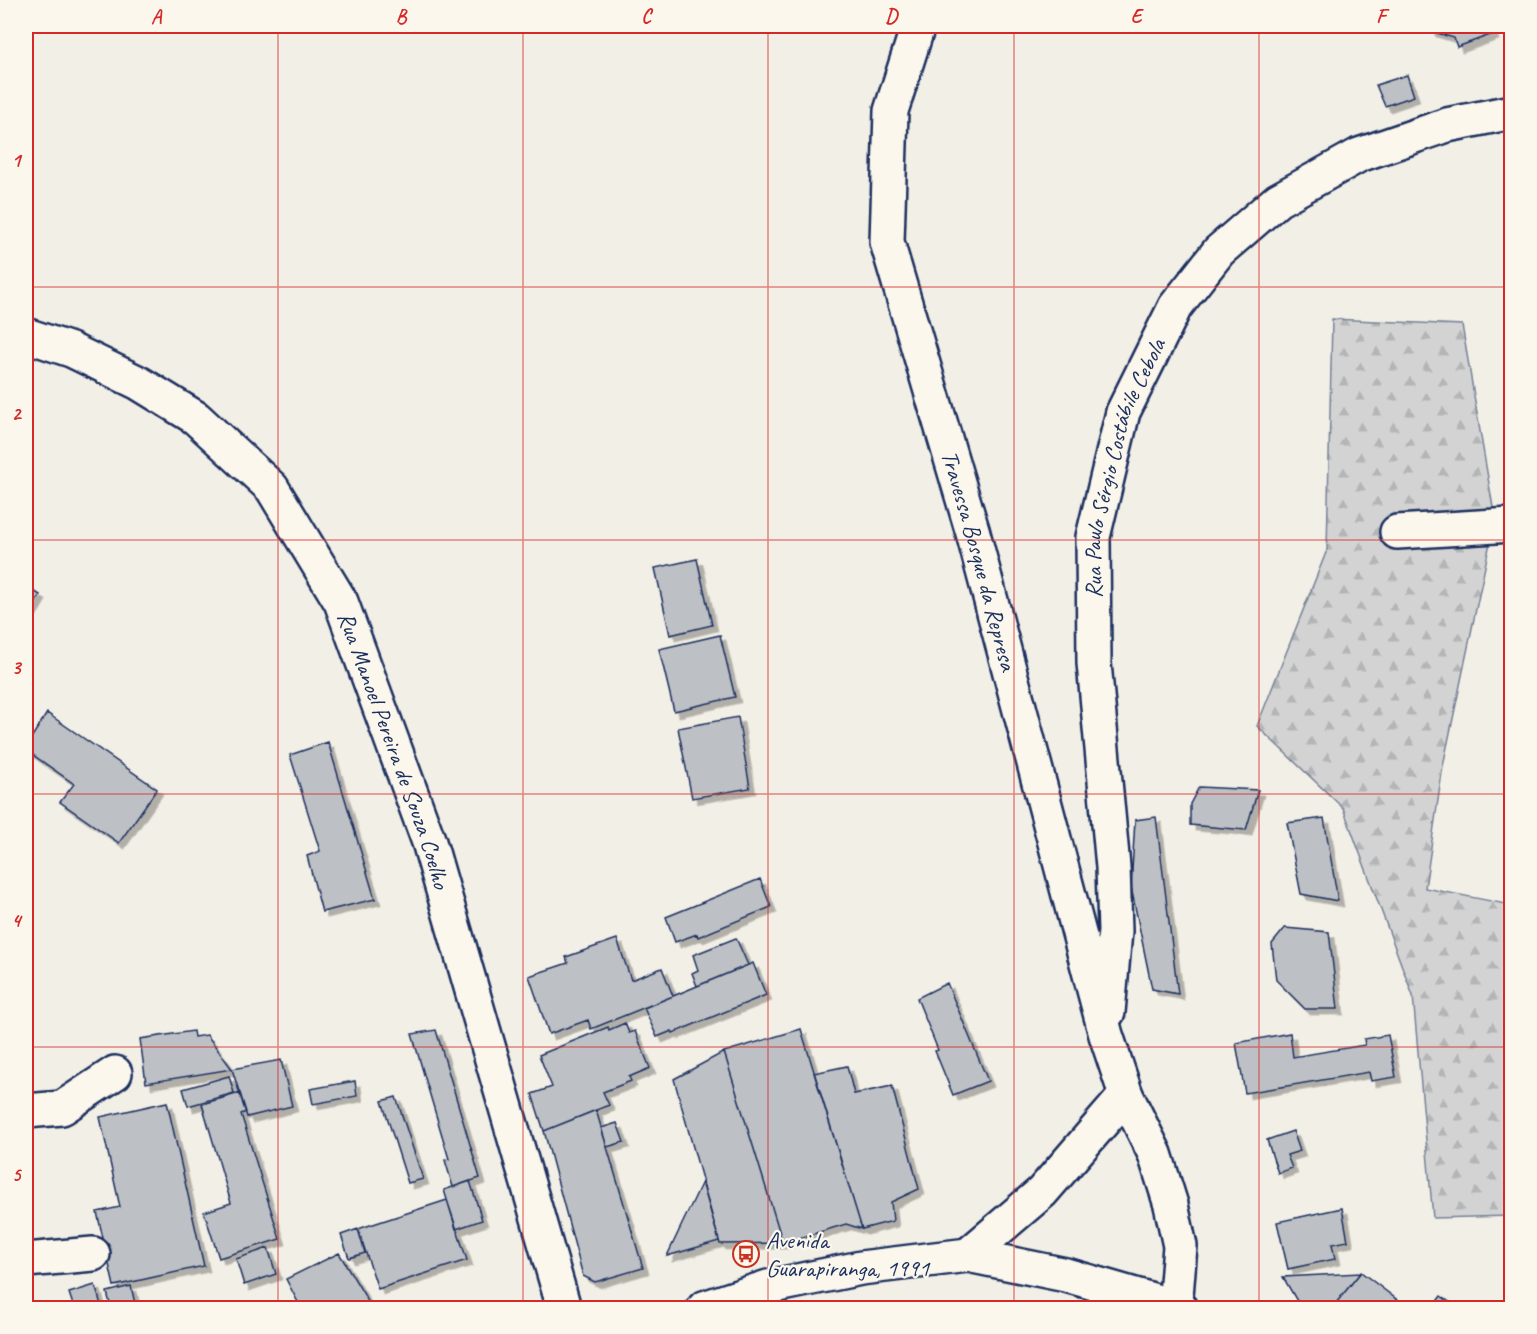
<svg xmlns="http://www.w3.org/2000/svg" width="1537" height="1334" font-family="Caveat,sans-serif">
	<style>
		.forest { fill: url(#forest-firs); stroke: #768198; stroke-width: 1.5 }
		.building { fill: #bdc0c4; stroke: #1b2f5e; stroke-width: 1.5; filter: url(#shadow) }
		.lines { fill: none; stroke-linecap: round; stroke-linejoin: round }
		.street-casing { stroke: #1b2f5e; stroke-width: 38 }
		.secondary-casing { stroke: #1b2f5e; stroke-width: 38 }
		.street { stroke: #fbf7ec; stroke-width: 33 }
		.secondary { stroke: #fbf7ec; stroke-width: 33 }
		.grid { fill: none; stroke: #d62828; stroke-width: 1.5; stroke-opacity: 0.55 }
		.labels { text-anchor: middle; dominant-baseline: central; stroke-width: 4.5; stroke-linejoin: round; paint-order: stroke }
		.street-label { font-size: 24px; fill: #1b2f5e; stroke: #fbf7ec }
		.poi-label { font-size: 24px; fill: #1b2f5e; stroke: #fbf7ec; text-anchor: start }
		.neatline { fill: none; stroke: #d62828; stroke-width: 2 }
		.grid-label { font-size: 20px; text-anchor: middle; font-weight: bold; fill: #d62828 }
	</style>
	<defs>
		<pattern id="forest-firs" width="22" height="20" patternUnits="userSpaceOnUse" patternTransform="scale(1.5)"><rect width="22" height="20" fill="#d2d3d2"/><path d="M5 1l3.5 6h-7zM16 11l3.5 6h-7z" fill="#b4b5b7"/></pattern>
		<filter id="shadow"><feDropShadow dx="5.5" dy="5.5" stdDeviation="0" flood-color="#0004"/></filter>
	</defs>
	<rect width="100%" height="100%" fill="#f2efe6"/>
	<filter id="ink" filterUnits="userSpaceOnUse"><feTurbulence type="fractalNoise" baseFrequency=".0167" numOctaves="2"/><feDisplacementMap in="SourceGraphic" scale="12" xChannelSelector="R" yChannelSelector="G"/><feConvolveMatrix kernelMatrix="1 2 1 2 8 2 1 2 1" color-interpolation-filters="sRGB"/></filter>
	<g filter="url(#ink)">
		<path class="forest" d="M1332,319L1462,325L1495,519L1443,766L1425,888L1511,905V1216L1433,1218L1413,996L1343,808L1257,726L1327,550Z"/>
		<path class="building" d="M1428,26H1490L1493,34L1457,47L1454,38L1431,31Z
			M1407,75L1414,96L1385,106L1376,85Z
			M697,559L712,625L670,635L655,568Z
			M26,586L40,595L26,618Z
			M720,635L735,697L674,711L659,649Z
			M47,713L157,789L119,843L60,802L74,784L26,750V746Z
			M738,717L750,788L692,798L678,728Z
			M328,742L375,899L322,912L307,856L320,851L290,755Z
			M1199,787L1258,790L1246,830L1190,825V804Z
			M1156,817L1178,994L1152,989L1131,887L1135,820Z
			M1324,818L1338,901L1301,894L1287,823Z
			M760,879L771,907L698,937L697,934L675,942L666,917Z
			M1285,928L1329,932L1338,1009H1305L1276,980L1272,944Z
			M736,938L748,965L697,986L692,973L698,970L693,955Z
			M617,939L631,980L662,968L673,996L591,1029L588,1020L549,1034L529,976L568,963L566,957Z
			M753,963L766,995L673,1033L672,1031L657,1037L644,1008Z
			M947,983L988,1081L953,1095L935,1051L938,1050L917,998Z
			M625,1023L629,1033L635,1031L650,1068L629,1077L631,1081L603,1092L609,1105L544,1131L532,1094L552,1087L539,1055L608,1027L609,1030Z
			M801,1029L862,1229L846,1224L783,1243L724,1052Z
			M436,1030L480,1178L453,1187L445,1160L449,1159L412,1034Z
			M193,1031L194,1037L207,1035L232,1069L146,1083L140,1039Z
			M1290,1033L1293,1057L1365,1045L1364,1039L1388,1035L1396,1077L1371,1081L1369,1072L1245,1093L1236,1043Z
			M724,1052L783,1243L720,1244L674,1079Z
			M281,1060L292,1106L247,1117L232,1069Z
			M847,1066L854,1094L892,1086L919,1189L891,1202L893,1221L862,1229L814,1073Z
			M229,1076L234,1093L188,1106L183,1089Z
			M355,1081L357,1096L313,1104L310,1089Z
			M240,1093L246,1112L241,1114L280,1239L219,1258L204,1212L231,1203L202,1104Z
			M396,1097L423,1179L408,1183L382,1101Z
			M167,1102L204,1266L114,1286L97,1212L120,1207L100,1117Z
			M596,1110L643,1268L595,1282L583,1276L544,1131Z
			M617,1123L624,1142L607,1147L601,1128Z
			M1293,1131L1300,1151L1287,1155L1292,1168L1278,1173L1267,1140Z
			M470,1181L482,1220L456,1229L444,1190Z
			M702,1182L719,1241L667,1256Z
			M447,1200L467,1260L378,1289L358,1229Z
			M1342,1208L1348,1241L1332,1244L1335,1259L1288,1269L1277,1222Z
			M358,1229L365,1253L349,1258L341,1235Z
			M268,1248L276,1274L244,1285L236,1259Z
			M339,1253L372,1308H301L286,1279Z
			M1361,1272L1408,1308H1332Z
			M1360,1273L1332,1308H1301L1283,1277Z
			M95,1285L102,1308H74L69,1293Z
			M131,1286L136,1308H111L107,1292Z
			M1441,1296L1458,1308H1432Z"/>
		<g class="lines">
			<defs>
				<g id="street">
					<path id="s1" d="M918,26L891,111L887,242L973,533L1106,1035L1126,1095L1155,1154L1171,1205L1180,1246L1175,1308"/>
					<path id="s2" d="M26,335L71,350L139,383L196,418L272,488L341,602L429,842L564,1308"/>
					<path d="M1397,532L1512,525"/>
					<path id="s3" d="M1108,1012L1115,931L1113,867L1094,663L1093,537L1123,412L1175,307L1219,251L1278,200L1359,155L1447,125L1512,112"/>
					<path d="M26,1111L62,1108L115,1073"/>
					<path d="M968,1255L1042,1192L1126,1095"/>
					<path d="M26,1260L93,1254"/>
				</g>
				<path id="secondary" d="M704,1308L768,1287L861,1268L968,1255L1066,1275L1180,1308"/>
			</defs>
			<use href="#street" class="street-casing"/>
			<use href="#secondary" class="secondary-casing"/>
			<use href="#street" class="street"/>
			<use href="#secondary" class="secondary"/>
		</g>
	</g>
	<path class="grid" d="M278,26V1308M523,26V1308M768,26V1308M1014,26V1308M1259,26V1308M26,287H1512M26,540H1512M26,794H1512M26,1047H1512"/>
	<defs>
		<symbol id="bus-ring" viewBox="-11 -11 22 22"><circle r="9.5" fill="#fbf7ec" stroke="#c8321e" stroke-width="1.5"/><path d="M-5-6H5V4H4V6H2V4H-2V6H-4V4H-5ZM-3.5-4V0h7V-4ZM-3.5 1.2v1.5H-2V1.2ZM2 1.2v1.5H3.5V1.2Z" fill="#c8321e"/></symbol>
	</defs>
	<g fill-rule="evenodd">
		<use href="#bus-ring" x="731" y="1239" width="30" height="30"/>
	</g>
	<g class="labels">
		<g class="street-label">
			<text stroke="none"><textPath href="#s3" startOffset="550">Rua Paulo Sérgio Costábile Cebola</textPath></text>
			<text stroke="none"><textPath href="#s1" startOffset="552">Travessa Bosque da Represa</textPath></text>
			<text stroke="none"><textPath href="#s2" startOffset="584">Rua Manoel Pereira de Souza Coelho</textPath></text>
		</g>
		<g class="poi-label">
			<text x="766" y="1240">Avenida<tspan x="766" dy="28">Guarapiranga, 1991</tspan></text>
		</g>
	</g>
	<rect width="1537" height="1334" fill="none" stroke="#fbf7ec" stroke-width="66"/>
	<rect x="33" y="33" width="1471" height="1268" class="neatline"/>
	<g class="grid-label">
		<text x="156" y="23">A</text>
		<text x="401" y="23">B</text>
		<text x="646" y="23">C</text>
		<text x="891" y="23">D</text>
		<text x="1136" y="23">E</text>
		<text x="1381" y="23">F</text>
		<text x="16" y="167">1</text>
		<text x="16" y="420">2</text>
		<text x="16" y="674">3</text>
		<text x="16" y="927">4</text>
		<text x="16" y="1181">5</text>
	</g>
</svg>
